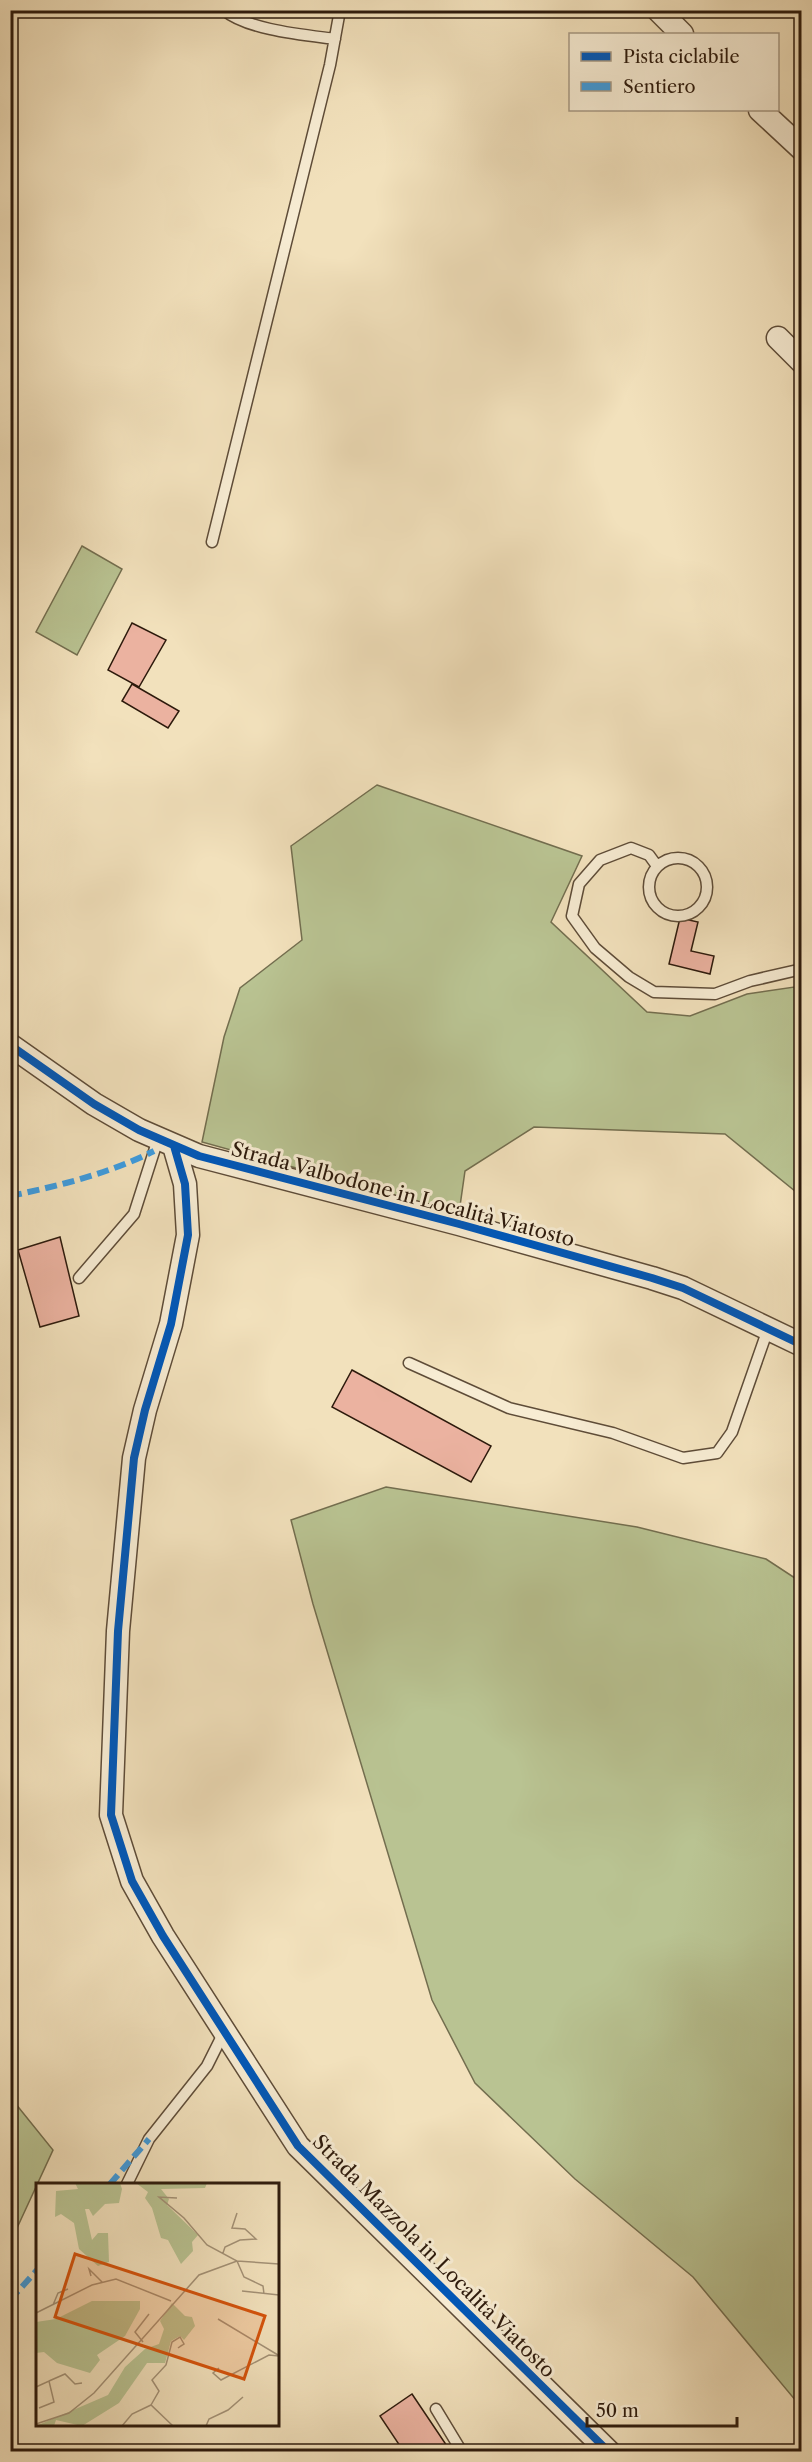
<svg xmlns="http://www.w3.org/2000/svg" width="812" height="2462" font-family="'Libre Caslon Text',serif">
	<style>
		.green { fill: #b9c392; stroke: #736e4f; stroke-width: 1.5 }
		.building { fill: #ebb2a0; stroke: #2d1a0c; stroke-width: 1.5 }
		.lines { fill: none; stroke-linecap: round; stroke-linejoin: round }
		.service-casing { stroke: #5e4c38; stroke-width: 13 }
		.minor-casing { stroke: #5e4c38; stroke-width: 25 }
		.service { stroke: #f7ecd3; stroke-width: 10 }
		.minor { stroke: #f7ecd3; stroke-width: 22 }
		.quiet { stroke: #3d9bde; stroke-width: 6; stroke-dasharray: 12 6; stroke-linecap: butt }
		.cycleway-casing { stroke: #f7ecd3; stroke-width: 11 }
		.cycleway { stroke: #0057b8; stroke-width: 8 }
		.labels { text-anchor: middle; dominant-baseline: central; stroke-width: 6; stroke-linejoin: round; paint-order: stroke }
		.street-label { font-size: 20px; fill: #2d1a0c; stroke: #f7ecd3 }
		.inset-road { fill: none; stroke: #a39176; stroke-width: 1.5 }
		.view { fill: #d5530c; fill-opacity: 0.15; stroke: #d5530c; stroke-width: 3 }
		.inset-edge { fill: none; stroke: #2d1a0c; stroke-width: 3 }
	</style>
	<rect width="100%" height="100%" fill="#f2e1bc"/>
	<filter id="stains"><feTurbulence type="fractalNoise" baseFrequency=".00333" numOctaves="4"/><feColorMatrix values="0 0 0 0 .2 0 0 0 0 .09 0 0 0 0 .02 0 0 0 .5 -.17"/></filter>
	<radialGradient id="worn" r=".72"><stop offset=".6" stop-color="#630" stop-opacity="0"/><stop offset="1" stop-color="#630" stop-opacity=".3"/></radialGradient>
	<path class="green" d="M82,546L122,569L77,655L36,632Z
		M377,785L582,856L551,922L647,1012L690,1016L747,994L801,986V1196L725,1134L534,1127L465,1171L459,1213L202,1142L224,1037L240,988L302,940L291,846Z
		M386,1487L637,1527L766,1559L801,1582V2407L693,2277L575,2179L475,2083L432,2000L313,1604L291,1520Z
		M11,2098L53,2150L11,2241Z"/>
	<path class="building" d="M132,623L166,640L139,687L108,670Z
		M132,684L179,711L168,728L122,701Z
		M680,918L698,922L691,951L714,956L710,974L669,964Z
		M60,1237L79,1316L40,1327L18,1250Z
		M352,1370L491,1446L471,1482L332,1407Z
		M412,2394L451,2452H404L380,2416Z"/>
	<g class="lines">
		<defs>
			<path id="service" d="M224,10C247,30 305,35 335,39
				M212,542L330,65L340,10
				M649 887a29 29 0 1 1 58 0a29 29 0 1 1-58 0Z
				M657,866L649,855L631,848L600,860L579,884L572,916L595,948L629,977L654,992L715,994L750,981L802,969
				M79,1278L134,1214L158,1139
				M409,1363L509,1408L613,1433L683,1458L717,1453L732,1432L768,1329
				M127,2184L149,2139L207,2066L224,2032
				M436,2409L462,2452"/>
			<path id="minor" d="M658,10L682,34
				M760,110L802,149
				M778,338L802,362
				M10,1045L94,1104L139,1130L199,1156L459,1224L652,1278L683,1288L802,1345
				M174,1146L185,1184L188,1235L171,1324L145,1410L134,1458L118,1631L111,1815L132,1881L163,1936L298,2146L609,2452"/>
		</defs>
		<use href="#service" class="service-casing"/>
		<use href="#minor" class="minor-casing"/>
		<use href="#service" class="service"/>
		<use href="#minor" class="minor"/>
		<path class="quiet" d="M10,1196C59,1186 110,1173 154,1151
			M110,2184L149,2139
			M10,2300L38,2269"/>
		<defs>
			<path id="cycleway" d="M10,1045L94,1104L139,1130L199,1156L459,1224L652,1278L683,1288L802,1345
				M174,1146L185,1184L188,1235L171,1324L145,1410L134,1458L118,1631L111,1815L132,1881L163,1936L298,2146L609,2452"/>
		</defs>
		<use href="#cycleway" class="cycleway-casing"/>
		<use href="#cycleway" class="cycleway"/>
	</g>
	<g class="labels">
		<g class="street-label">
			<text transform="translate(403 1194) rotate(15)">Strada Valbodone in Località Viatosto</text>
			<text transform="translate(434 2256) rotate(45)">Strada Mazzola in Località Viatosto</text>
		</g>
	</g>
	<g transform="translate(36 2183)">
		<rect width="243" height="243" fill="#f2e1bc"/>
		<path d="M39,0H84L86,6L83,20L69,21L57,33L53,26H49L56,57L62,50H72L73,79L62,83L43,66L38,40L25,31L19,34L20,8L42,6ZM100,0H171L169,5L125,6L133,16L131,22L162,52L156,59L157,68L145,81L132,57L125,55L116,25L109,15L112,9ZM56,118H104V126L89,153L61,172L64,177L54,190L21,180L8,169L0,170V139L20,136ZM136,120L149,133L156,134L159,143L148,157L144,153L135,158L129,180H111L83,220L46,243L20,237L18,243H0L72,212L89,184L109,166L123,161L128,146L124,138Z" fill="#b9c392"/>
		<path class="inset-road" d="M141,15L123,14L148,35L171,62L201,78L208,94L227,103L228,111M187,70L189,64L204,57L220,56L209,46L196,45L201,30M55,93L53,86L66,99M206,108L243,112M17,122L22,110L32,106M0,130L56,102L80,96L135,118M182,136L242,172M107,159L99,149L113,131M183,185L177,190L185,197L233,172L243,173M13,198L29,191L39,201L46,200M0,204L13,198L18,219L3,225M115,222L123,208L116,197L130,182L136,159L144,154L148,161L142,165L146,162M0,241L33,230L58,210L163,92L201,78L243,81M86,243L96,231L115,222L137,243M170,243L173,236L192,227L207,214"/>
		<path class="view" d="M39,71L229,133L208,196L19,134Z"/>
		<rect width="243" height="243" class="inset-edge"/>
	</g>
	<rect width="812" height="2462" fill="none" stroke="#f2e1bc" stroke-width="36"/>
	<rect x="12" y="12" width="788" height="2438" fill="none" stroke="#2d1a0c" stroke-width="3"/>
	<rect x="18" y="18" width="776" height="2426" fill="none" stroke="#2d1a0c" stroke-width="1.5"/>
	<rect x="569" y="33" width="210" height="78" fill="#f7ecd3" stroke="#a69883" stroke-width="1.5"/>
	<rect x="581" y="52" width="30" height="9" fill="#0057b8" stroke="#a69883" stroke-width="1.5"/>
	<text x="623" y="63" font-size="18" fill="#2d1a0c">Pista ciclabile</text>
	<rect x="581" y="82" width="30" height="9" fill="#3d9bde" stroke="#a69883" stroke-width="1.5"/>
	<text x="623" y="93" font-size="18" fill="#2d1a0c">Sentiero</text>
	<path d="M587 2417v9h150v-9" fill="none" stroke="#2d1a0c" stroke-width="3"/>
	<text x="596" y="2417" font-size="18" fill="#2d1a0c" stroke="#f7ecd3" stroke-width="4.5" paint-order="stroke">50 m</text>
	<rect width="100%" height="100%" filter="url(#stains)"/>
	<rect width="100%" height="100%" fill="url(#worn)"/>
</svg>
